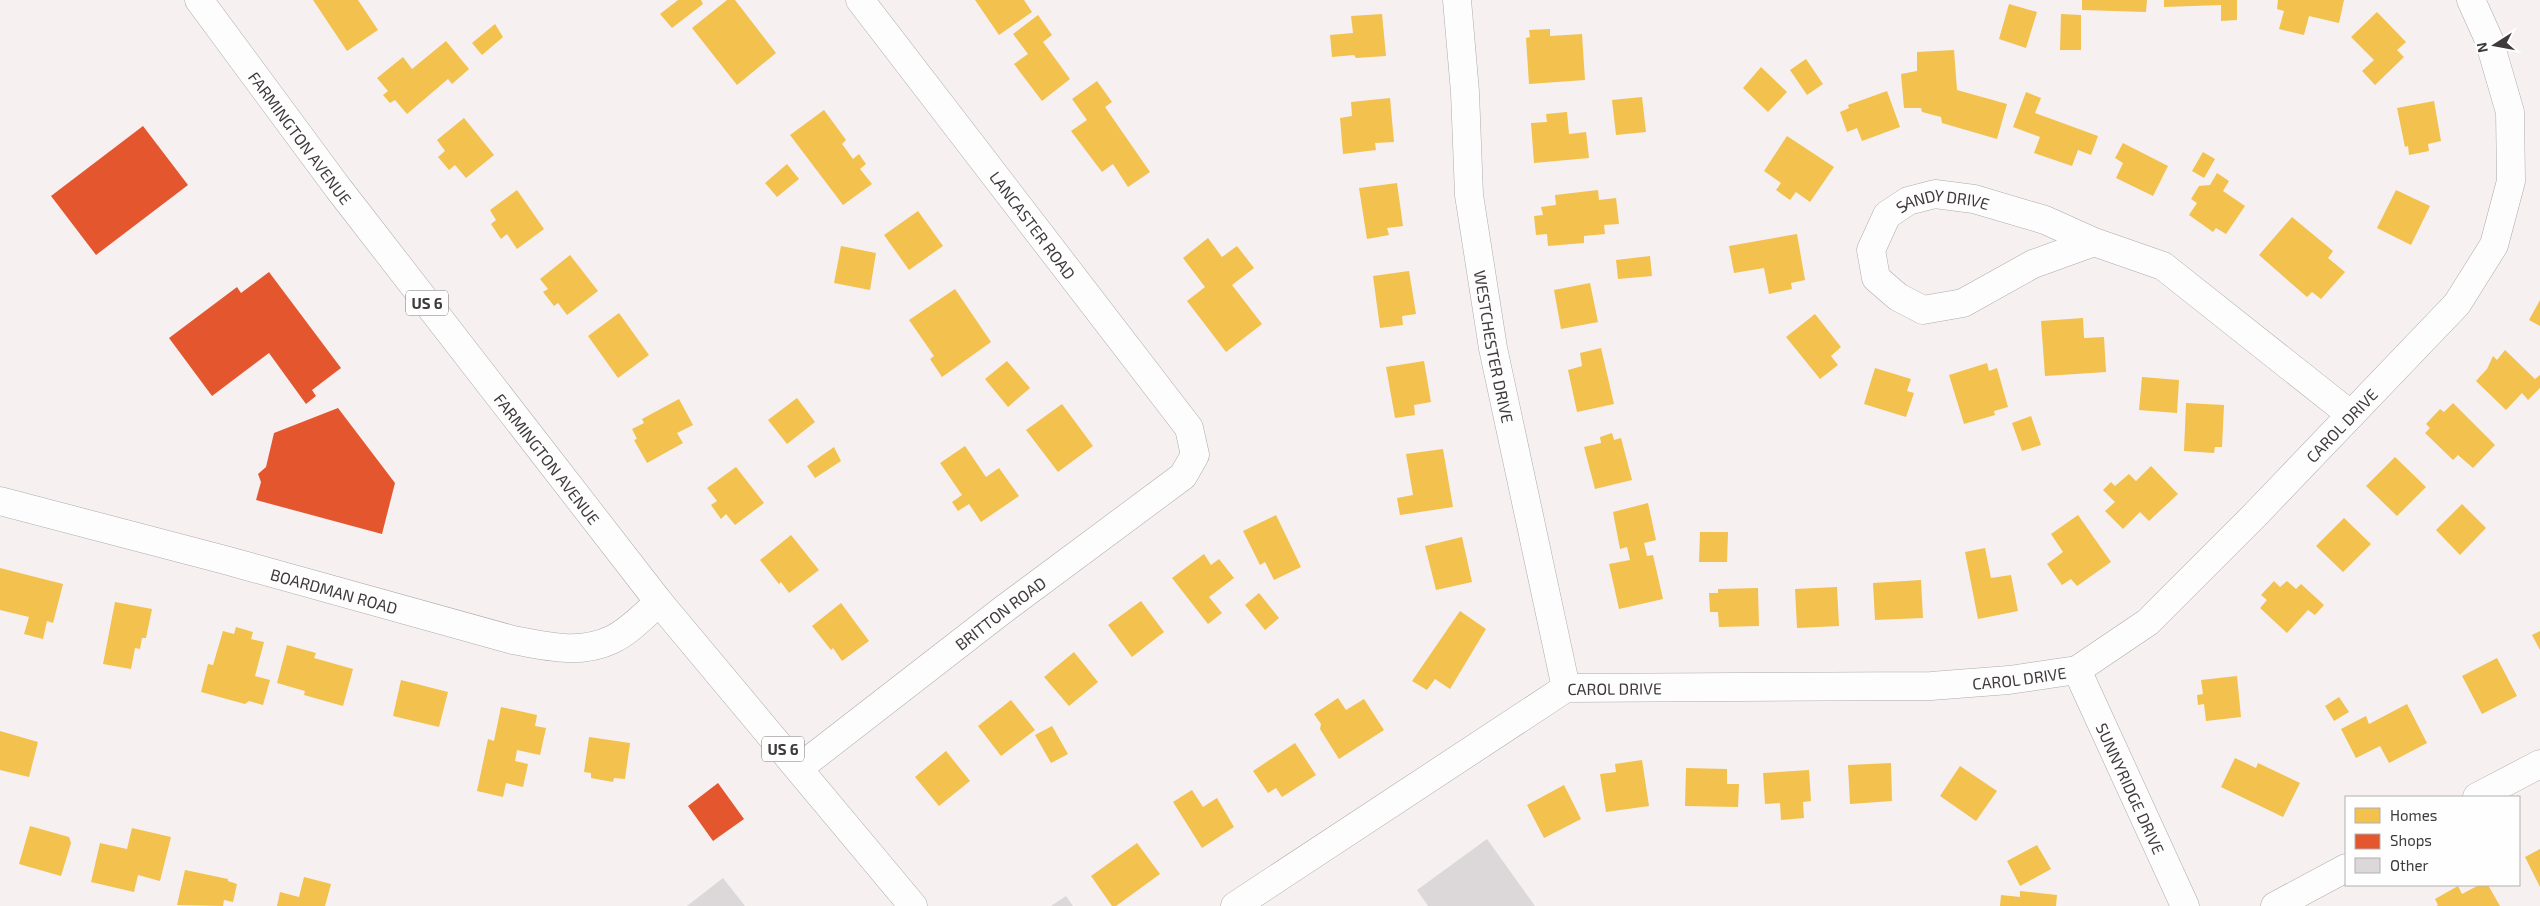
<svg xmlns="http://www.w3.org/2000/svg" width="2540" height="906" font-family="'Exo 2',sans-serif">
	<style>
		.homes { fill: #f2c14e }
		.shops { fill: #e4572e }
		.building { fill: #dcd7d8 }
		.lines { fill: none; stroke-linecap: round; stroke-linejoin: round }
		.street-casing { stroke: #aeaaab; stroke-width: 29 }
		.secondary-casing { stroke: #aeaaab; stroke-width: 29 }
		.highway-casing { stroke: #aeaaab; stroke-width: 29 }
		.street { stroke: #fefdfd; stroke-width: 28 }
		.secondary { stroke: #fefdfd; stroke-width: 28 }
		.highway { stroke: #fefdfd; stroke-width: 28 }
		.labels { text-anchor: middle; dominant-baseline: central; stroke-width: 5; stroke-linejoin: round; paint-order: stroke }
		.shield { fill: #fefefe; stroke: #787676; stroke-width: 1 }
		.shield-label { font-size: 15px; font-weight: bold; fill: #3f3b3c }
		.street-label { font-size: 16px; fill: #3f3b3c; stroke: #fefefe }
	</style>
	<rect width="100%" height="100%" fill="#f6f0f1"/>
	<path class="homes" d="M313,0H358L378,30L347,51Z
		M678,0H701L703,4L672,28L660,14Z
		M727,0H735L776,53L737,85L692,28Z
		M975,0H1024L1032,12L999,35Z
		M2082,0H2147L2146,12L2082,10Z
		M2164,0H2237V20L2221,21V5L2164,7Z
		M2278,0H2344L2339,23L2309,16L2304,35L2279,29L2284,11L2277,9Z
		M2009,4L2037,12L2026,48L1999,39Z
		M2377,12L2406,42L2397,50L2404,57L2375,85L2362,71L2374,60L2351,37Z
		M1382,14L1386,56L1356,58L1354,55L1332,57L1330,35L1353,33L1351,16Z
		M2061,14L2081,15V50H2060Z
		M1038,15L1052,35L1043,42L1070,79L1042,101L1014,64L1028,54L1013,34Z
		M495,24L503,37L482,55L472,43Z
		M1550,29V36L1582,34L1585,80L1529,84L1526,38L1530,37L1529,30Z
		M446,41L469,69L452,84L448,79L407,114L395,100L390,103L383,95L388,91L377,78L403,57L412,69Z
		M1954,50L1957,90L2007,104L1997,139L1942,123L1941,117L1922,112L1921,108H1904L1901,74L1917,71V52Z
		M1806,59L1823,84L1807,95L1790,70Z
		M1761,67L1787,92L1768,112L1743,88Z
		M1097,81L1112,102L1105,107L1150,172L1128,187L1113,164L1102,172L1071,131L1087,120L1072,99Z
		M1887,91L1900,127L1862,141L1857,128L1847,132L1840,112L1849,108L1848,105Z
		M2026,92L2041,98L2035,113L2098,136L2091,155L2078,150L2072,166L2034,153L2040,137L2013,127Z
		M1642,97L1646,132L1616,135L1612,100Z
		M1390,98L1394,142L1375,143L1376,150L1343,154L1340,118L1352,116L1351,102Z
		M2434,101L2441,141L2428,144L2429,151L2409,155L2408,146L2405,147L2397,108Z
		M824,110L846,140L842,144L853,159L859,154L866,164L860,169L872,184L843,205L790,135Z
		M1567,112L1569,134L1586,132L1589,158L1534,163L1531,123L1547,122L1546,114Z
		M464,118L494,155L466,178L455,165L449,170L438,157L445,151L437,140Z
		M1787,136L1834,167L1810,202L1796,192L1790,200L1776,190L1781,183L1764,171Z
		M2123,143L2168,166L2153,196L2116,178L2123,163L2115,158Z
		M2203,152L2215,159L2204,178L2192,171Z
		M787,164L799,179L777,197L765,183Z
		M2217,173L2229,181L2223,191L2245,206L2226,234L2216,228L2213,232L2189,215L2197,203L2191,199L2199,186L2210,185Z
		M1397,183L1403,226L1387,228L1389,235L1367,239L1359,188Z
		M517,190L544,229L517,249L507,234L501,239L491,224L496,220L490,210Z
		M1598,190L1599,200L1616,198L1619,224L1604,225L1605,234L1584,236V243L1548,246L1547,234L1536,235L1534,216L1543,215L1541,207L1556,205L1555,195Z
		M2396,190L2430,206L2411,245L2377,228Z
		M918,211L943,246L909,270L884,235Z
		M2292,217L2333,251L2328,258L2345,272L2321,299L2312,292L2307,297L2259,255Z
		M1797,234L1805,280L1791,283L1792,289L1769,294L1764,268L1734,273L1729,246Z
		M1208,238L1222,257L1237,246L1254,268L1232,285L1262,324L1226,352L1187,301L1205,287L1183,258Z
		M841,246L876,253L870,290L834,283Z
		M570,255L598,291L567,315L558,303L554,306L543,292L548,289L540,279Z
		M1650,256L1652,276L1618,279L1616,260Z
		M1409,271L1416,314L1402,316L1403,325L1380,328L1373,276Z
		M1590,283L1598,322L1561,329L1554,290Z
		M955,289L991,342L942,377L930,359L934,356L909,320Z
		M2540,300V326L2529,320Z
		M619,313L649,355L618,378L588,336Z
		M1815,314L1841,347L1831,356L1838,365L1820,379L1786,337Z
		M2083,318L2084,338L2104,337L2106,372L2045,376L2041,321Z
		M1601,348L1614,404L1577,412L1568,370L1582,366L1580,353Z
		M2505,350L2535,379L2540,375V388L2528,400L2522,393L2506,410L2476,381L2487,369L2493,356L2497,360Z
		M1007,361L1030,388L1008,407L985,379Z
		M1424,361L1431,402L1414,405L1415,415L1395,418L1386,367Z
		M1987,363L1989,371L1997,368L2008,407L1994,411L1995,415L1964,424L1949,375Z
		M1875,368L1911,379L1907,391L1914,393L1906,417L1864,404Z
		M2142,377L2179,380L2177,413L2139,410Z
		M797,398L815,422L787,444L768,420Z
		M679,399L693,425L677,433L683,443L647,463L634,440L637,439L632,429L644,423L642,419Z
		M2186,403L2224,405L2222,447H2215L2214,453L2184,451Z
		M2453,403L2495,445L2473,468L2458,455L2453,460L2425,433L2430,428L2426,424L2440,409L2444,412Z
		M1062,404L1093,446L1058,472L1026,430Z
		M2031,416L2041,445L2022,451L2012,423Z
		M1612,433L1614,440L1621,438L1632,480L1595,489L1584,447L1601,443L1600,437Z
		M965,446L986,477L999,468L1019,496L981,522L969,504L958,511L952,502L962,495L940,463Z
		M834,447L841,461L815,478L807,466Z
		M1443,449L1453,507L1400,515L1397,498L1413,495L1406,454Z
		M2395,457L2426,487L2397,516L2366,486Z
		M2151,466L2178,494L2149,521L2140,512L2123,529L2105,511L2115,502L2103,490L2111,482L2115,486L2129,474L2136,481Z
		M736,467L764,503L735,525L726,514L721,519L711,505L717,501L707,488Z
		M1648,503L1656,540L1644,543L1647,556L1653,555L1663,599L1619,609L1609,564L1630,560L1627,547L1620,549L1613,512Z
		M2462,504L2486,528L2460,555L2436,530Z
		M1276,515L1301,567L1274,580L1265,562L1260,565L1243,531Z
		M2078,515L2111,562L2077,586L2071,579L2062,585L2047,564L2063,552L2051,534Z
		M2344,518L2371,544L2343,572L2316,546Z
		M1700,532H1728L1727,562H1699Z
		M791,535L819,570L789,593L781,582L779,584L760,560Z
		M1462,537L1472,582L1436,590L1425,546Z
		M1985,548L1991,578L2011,575L2018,611L1978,619L1965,552Z
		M1204,554L1211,565L1219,559L1234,578L1209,597L1222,613L1208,624L1172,578Z
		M0,568L63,584L53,623L47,621L43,639L24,634L29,617L0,610Z
		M1921,580L1923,618L1875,620L1873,583Z
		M2274,581L2280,587L2287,581L2296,589L2301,584L2324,605L2315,615L2308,610L2287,633L2260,608L2267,600L2261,595Z
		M1837,587L1839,626L1797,628L1795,589Z
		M1758,588L1759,626L1719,627L1718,612H1710L1709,593H1718V589Z
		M1259,593L1279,618L1265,630L1245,605Z
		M1141,601L1164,632L1132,657L1108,625Z
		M115,602L152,609L146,638H142L140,649L135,648L131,669L103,664Z
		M841,603L869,641L842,661L833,648L831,650L812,626Z
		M1460,611L1486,629L1450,689L1435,679L1427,690L1412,681Z
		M236,627L253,632L251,639L264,642L255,676L270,680L263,705L249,701L245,704L201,692L208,664L213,665L223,631L234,634Z
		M2540,631V650L2532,635Z
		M287,645L316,653L314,658L353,669L343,706L304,695L305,691L277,683Z
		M1074,652L1098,682L1069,706L1044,677Z
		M2497,658L2517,696L2482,714L2462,676Z
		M2237,676L2241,717L2206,721L2204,704L2198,705L2197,695L2203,694L2201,680Z
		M401,680L448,692L439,727L393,716Z
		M2339,697L2349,712L2334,721L2325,706Z
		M1338,698L1346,710L1364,699L1384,730L1339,759L1320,729L1321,724L1314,714Z
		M1011,700L1035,730L1001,756L978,726Z
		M2407,704L2427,743L2389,763L2380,746L2356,758L2341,729L2366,716L2369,724Z
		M501,707L537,715L535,726L546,728L540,755L517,750L515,761L528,764L523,787L506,783L503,797L477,791L488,739L494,741Z
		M1052,726L1068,754L1051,763L1035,735Z
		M0,731L38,742L29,777L0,770Z
		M589,737L630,743L625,779L614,778L613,782L591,778V773L584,772Z
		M1295,743L1316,775L1282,797L1276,788L1268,793L1253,771Z
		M946,751L970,781L939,806L915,777Z
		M2235,758L2256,768L2258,763L2300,783L2283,817L2221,787Z
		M1642,760L1649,806L1606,812L1600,774L1616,772L1615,764Z
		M1891,763L1892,801L1850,804L1848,765Z
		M1960,766L1997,791L1976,821L1940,796Z
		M1686,768L1727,769V784H1739L1738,807L1685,806Z
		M1809,770L1811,801L1803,802L1804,818L1781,820L1780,803L1765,804L1763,773Z
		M1564,785L1581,819L1544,838L1527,805Z
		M1192,790L1203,807L1217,798L1234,827L1202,848L1173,802Z
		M30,826L69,837L71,843L61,876L19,864Z
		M132,828L171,837L160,881L138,875L134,892L91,882L100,843L127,849Z
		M1137,843L1160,874L1116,906H1112L1091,876Z
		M2037,845L2051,869L2020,886L2007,861Z
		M2540,849V887L2525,857Z
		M185,870L228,879V881L237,884L233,902L224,900L223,906L177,905Z
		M304,877L331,884L325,906H277L280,892L299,897Z
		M2479,885H2488L2500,906H2436L2438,905L2435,899L2458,886L2462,894Z
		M2020,891L2057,895L2056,906H2000L2001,895L2020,897Z"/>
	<path class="shops" d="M143,126L188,185L96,255L51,196Z
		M269,272L341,368L312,390L316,396L306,404L269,353L212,396L169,338L237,287L241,293Z
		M338,408L395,483L382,534L256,500L261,482L258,474L266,467L274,433Z
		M718,783L744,819L713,841L688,806Z"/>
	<path class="building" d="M1487,839L1535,906H1428L1417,890Z
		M723,878L745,906H687Z
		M1066,896L1073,906H1051Z"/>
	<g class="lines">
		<defs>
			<g id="street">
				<path id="s1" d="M1457,0L1465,92L1469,195L1493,348L1566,688"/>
				<path id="s2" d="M2094,242L2033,264L1963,303L1923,310L1898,297L1876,278L1871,250L1887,215L1908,201L1935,194L1974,199L2045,220L2094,242L2163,266L2351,415"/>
				<path id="s3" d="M0,501L225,560L513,640C545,646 579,655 611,640C629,632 644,615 659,602"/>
				<path id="s4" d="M2077,670L2185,906"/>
				<path id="s5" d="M799,768L1004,609L1183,476L1195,455L1189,428L860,0"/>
				<path id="s6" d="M1235,906L1566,688L1931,686L2009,680L2077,670L2148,622L2254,516L2457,304L2494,245L2511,181L2510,112L2489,40L2471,0"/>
			</g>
			<path id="secondary" d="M2477,797L2540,764
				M2275,906L2346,868"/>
			<g id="highway">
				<path id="s7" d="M199,0L338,188L659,602L913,906"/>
			</g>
		</defs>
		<use href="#street" class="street-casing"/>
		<use href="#secondary" class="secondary-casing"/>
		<use href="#highway" class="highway-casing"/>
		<use href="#street" class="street"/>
		<use href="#secondary" class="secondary"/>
		<use href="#highway" class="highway"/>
	</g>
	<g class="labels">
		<g class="shield">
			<rect x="406" y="290.5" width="42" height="25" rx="4"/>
			<rect x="762" y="736.5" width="42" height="25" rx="4"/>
		</g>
		<g class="shield-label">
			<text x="427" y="303">US 6</text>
			<text x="783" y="749">US 6</text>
		</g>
		<g class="street-label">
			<text stroke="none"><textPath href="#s7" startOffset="171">FARMINGTON AVENUE</textPath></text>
			<text stroke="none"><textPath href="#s2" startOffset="370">SANDY DRIVE</textPath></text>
			<text transform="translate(1033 225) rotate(53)">LANCASTER ROAD</text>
			<text stroke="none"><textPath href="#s1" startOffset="349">WESTCHESTER DRIVE</textPath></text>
			<text stroke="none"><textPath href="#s6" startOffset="1270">CAROL DRIVE</textPath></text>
			<text stroke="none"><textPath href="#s7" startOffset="576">FARMINGTON AVENUE</textPath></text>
			<text stroke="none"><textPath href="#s3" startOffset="346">BOARDMAN ROAD</textPath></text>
			<text stroke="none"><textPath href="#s5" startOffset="254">BRITTON ROAD</textPath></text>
			<text stroke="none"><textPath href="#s6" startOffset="850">CAROL DRIVE</textPath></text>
			<text stroke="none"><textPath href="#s6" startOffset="445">CAROL DRIVE</textPath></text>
			<text stroke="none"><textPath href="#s4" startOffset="130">SUNNYRIDGE DRIVE</textPath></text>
		</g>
	</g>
	<rect x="2345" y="796" width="175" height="90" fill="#fefefe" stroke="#b2b0b0"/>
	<rect x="2355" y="808" width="25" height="15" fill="#f2c14e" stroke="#b2b0b0"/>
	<text x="2390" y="821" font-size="15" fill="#3f3b3c">Homes</text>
	<rect x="2355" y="834" width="25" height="15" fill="#e4572e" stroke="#b2b0b0"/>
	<text x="2390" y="846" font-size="15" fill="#3f3b3c">Shops</text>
	<rect x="2355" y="858" width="25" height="15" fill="#dcd7d8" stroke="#b2b0b0"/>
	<text x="2390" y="871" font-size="15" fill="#3f3b3c">Other</text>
	<g transform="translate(2495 45) rotate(259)" stroke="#fefefe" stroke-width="4" paint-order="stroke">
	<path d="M0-4L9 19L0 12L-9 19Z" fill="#3f3b3c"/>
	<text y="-8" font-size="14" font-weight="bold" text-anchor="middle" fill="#3f3b3c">N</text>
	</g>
</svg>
